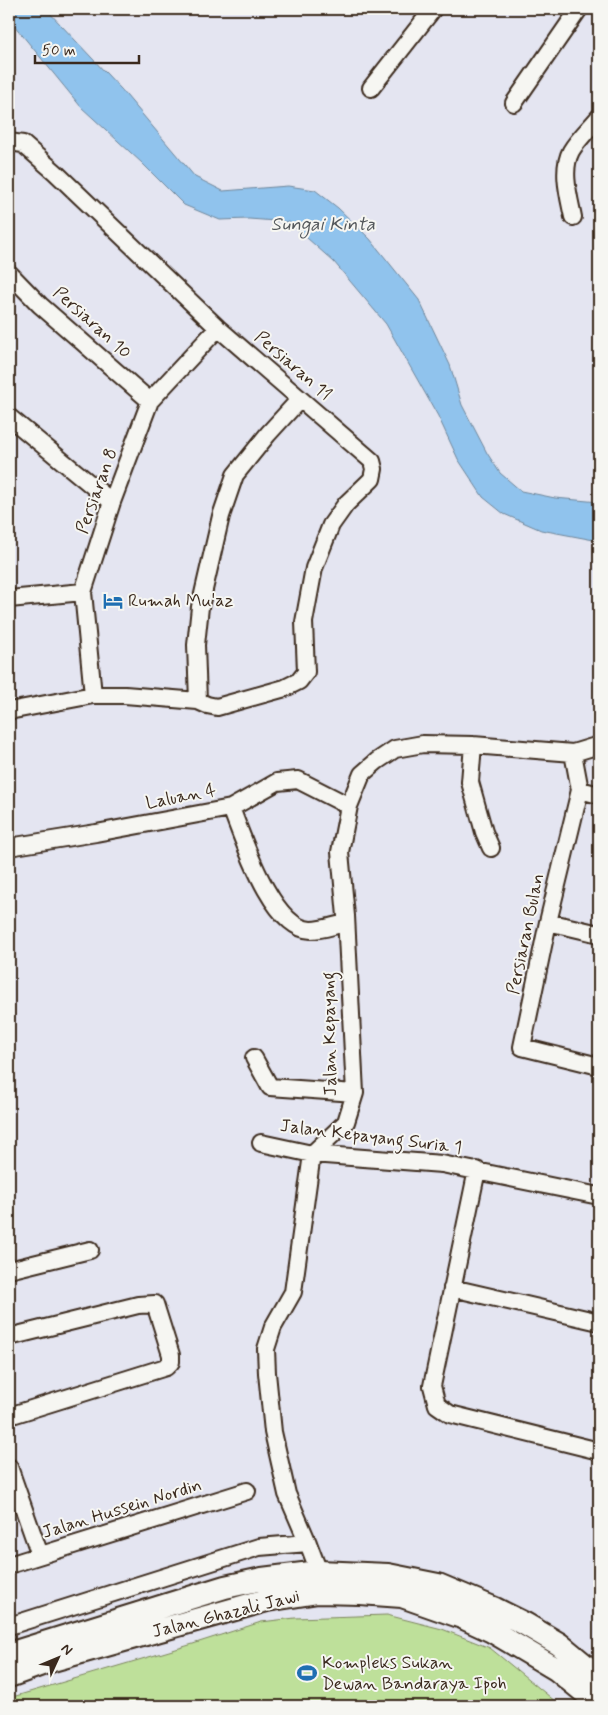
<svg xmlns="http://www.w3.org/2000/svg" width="608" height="1715" font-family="Mynerve,sans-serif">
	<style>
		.green { fill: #bee09a; stroke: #7c855c }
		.water { fill: #90c3ed; stroke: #6e869a }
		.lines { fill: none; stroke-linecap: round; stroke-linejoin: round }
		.street-casing { stroke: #3b2a1e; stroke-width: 20 }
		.secondary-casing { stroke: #3b2a1e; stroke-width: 26 }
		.street { stroke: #f6f6f2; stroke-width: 16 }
		.secondary { stroke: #f6f6f2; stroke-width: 22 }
		.labels { text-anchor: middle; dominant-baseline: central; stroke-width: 4; stroke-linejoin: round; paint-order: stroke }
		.street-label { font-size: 18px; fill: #3b2a1e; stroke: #f6f6f2 }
		.poi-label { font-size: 18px; fill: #3b2a1e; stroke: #f6f6f2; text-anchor: start }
		.water-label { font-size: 19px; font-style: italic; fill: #54585c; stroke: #f6f6f2 }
	</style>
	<rect width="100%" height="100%" fill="#e4e5f1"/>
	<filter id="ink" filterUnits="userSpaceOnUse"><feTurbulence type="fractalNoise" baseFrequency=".02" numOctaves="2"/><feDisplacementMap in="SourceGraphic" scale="10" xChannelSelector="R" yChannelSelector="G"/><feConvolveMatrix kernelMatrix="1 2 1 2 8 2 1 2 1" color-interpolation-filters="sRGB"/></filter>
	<g filter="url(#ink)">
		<path class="green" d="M387,1615L442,1629L490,1648L561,1706H9V1698L193,1644L261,1622L295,1618Z"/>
		<path class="water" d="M9,9H46L121,89L195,177L223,191L288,186L315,190L338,208L370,239L419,300L450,365L462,405L487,453L500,473L521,491L555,498L599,502V541L541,530L504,514L483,497L458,459L438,416L386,324L334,262L289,222L249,219L220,220L184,205L142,163L81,107L9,19Z"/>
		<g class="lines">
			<defs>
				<path id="street" d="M371,88L433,9
					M514,103L579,9
					M9,142L23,144L55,172L218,328L372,461L374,469L372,479L346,504L331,525L314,568L304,622L306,672L299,681L285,688L217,707L207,705L198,701L125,695H93L9,711
					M573,217C569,197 561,170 571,151C578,139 590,128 599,117
					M9,273L40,305L150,401
					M9,417L112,502
					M9,599L83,592
					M93,695L83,592L112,502L150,401L218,328
					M198,701L196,645L200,607L221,516L235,475L268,434L300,399
					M473,745L470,782L484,832L491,848
					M573,753L580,790L548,922L522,1047L599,1066
					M580,790L599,795
					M231,808C243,838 272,929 311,930C322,930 335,925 346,923
					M9,847L96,833L231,808L277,782L298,780L349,806
					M548,922L599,934
					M254,1058L270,1087L355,1093
					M261,1143L312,1154L442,1164L599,1196
					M477,1170L432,1386L437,1405L450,1414L599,1451
					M9,1270L90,1250
					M452,1288L599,1322
					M9,1337L138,1305L155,1304L171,1355V1362L166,1367L9,1416
					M9,1467L40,1555
					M9,1565L247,1491
					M319,1572L308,1543L287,1494L273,1432L267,1373L266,1349L273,1327L293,1292L312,1154L346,1122L355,1093L346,916L340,852L349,806L362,774L377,761L395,749L423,744L473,745L573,753L599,745
					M9,1626L259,1547L308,1543"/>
				<path id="secondary" d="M9,1654L225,1587L262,1579L319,1572L388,1575L438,1585L495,1609L525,1624L559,1644L599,1677
					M9,1676L53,1660L267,1600L318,1592L360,1593L402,1596L462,1617L492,1631L556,1669L599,1704"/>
			</defs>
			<use href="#street" class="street-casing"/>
			<use href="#secondary" class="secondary-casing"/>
			<use href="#street" class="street"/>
			<use href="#secondary" class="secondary"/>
		</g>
	</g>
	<defs>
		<symbol id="hotel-bare" viewBox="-9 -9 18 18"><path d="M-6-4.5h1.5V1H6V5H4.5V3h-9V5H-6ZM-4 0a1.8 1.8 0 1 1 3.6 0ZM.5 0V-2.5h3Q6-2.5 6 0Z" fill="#1f6fb2" stroke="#f6f6f2" stroke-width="2.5" paint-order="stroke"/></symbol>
		<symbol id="stadium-bare" viewBox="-9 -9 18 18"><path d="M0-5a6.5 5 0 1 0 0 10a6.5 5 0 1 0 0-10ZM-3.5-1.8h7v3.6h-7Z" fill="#1f6fb2" stroke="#f6f6f2" stroke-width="2.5" paint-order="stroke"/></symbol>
	</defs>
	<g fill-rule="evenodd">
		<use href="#hotel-bare" x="99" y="587" width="28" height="28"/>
		<use href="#stadium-bare" x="293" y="1659" width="28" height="28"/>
	</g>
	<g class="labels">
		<g class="street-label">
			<text transform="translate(92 323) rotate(42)">Persiaran 10</text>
			<text transform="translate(293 366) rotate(41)">Persiaran 11</text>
			<text transform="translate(97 491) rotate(-70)">Persiaran 8</text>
			<text transform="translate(181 797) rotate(-11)">Laluan 4</text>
			<text transform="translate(526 934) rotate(-78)">Persiaran Bulan</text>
			<text transform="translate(330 1034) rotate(-91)">Jalan Kepayang</text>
			<text transform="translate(371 1137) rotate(7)">Jalan Kepayang Suria 1</text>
			<text transform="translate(122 1509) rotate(-17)">Jalan Hussein Nordin</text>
			<text transform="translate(226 1614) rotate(-14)">Jalan Ghazali Jawi</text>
		</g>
		<g class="poi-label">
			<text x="128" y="601">Rumah Mu'az</text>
			<text x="322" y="1663">Kompleks Sukan<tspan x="322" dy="21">Dewan Bandaraya Ipoh</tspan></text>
		</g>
		<g class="water-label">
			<text x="323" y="224">Sungai Kinta</text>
		</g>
	</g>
	<rect width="608" height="1715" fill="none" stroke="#f6f6f2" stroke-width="30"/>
	<rect x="15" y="15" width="578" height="1685" fill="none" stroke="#3b2a1e" stroke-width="2" filter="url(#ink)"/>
	<g transform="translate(58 1658) rotate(46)" stroke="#f6f6f2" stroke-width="4" paint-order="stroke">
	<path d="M0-4L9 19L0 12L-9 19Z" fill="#3b2a1e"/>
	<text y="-8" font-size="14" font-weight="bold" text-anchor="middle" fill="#3b2a1e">N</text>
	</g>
	<path d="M35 55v8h104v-8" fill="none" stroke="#3b2a1e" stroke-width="2.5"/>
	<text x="42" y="55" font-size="15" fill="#3b2a1e" stroke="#f6f6f2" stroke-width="4" paint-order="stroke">50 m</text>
</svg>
